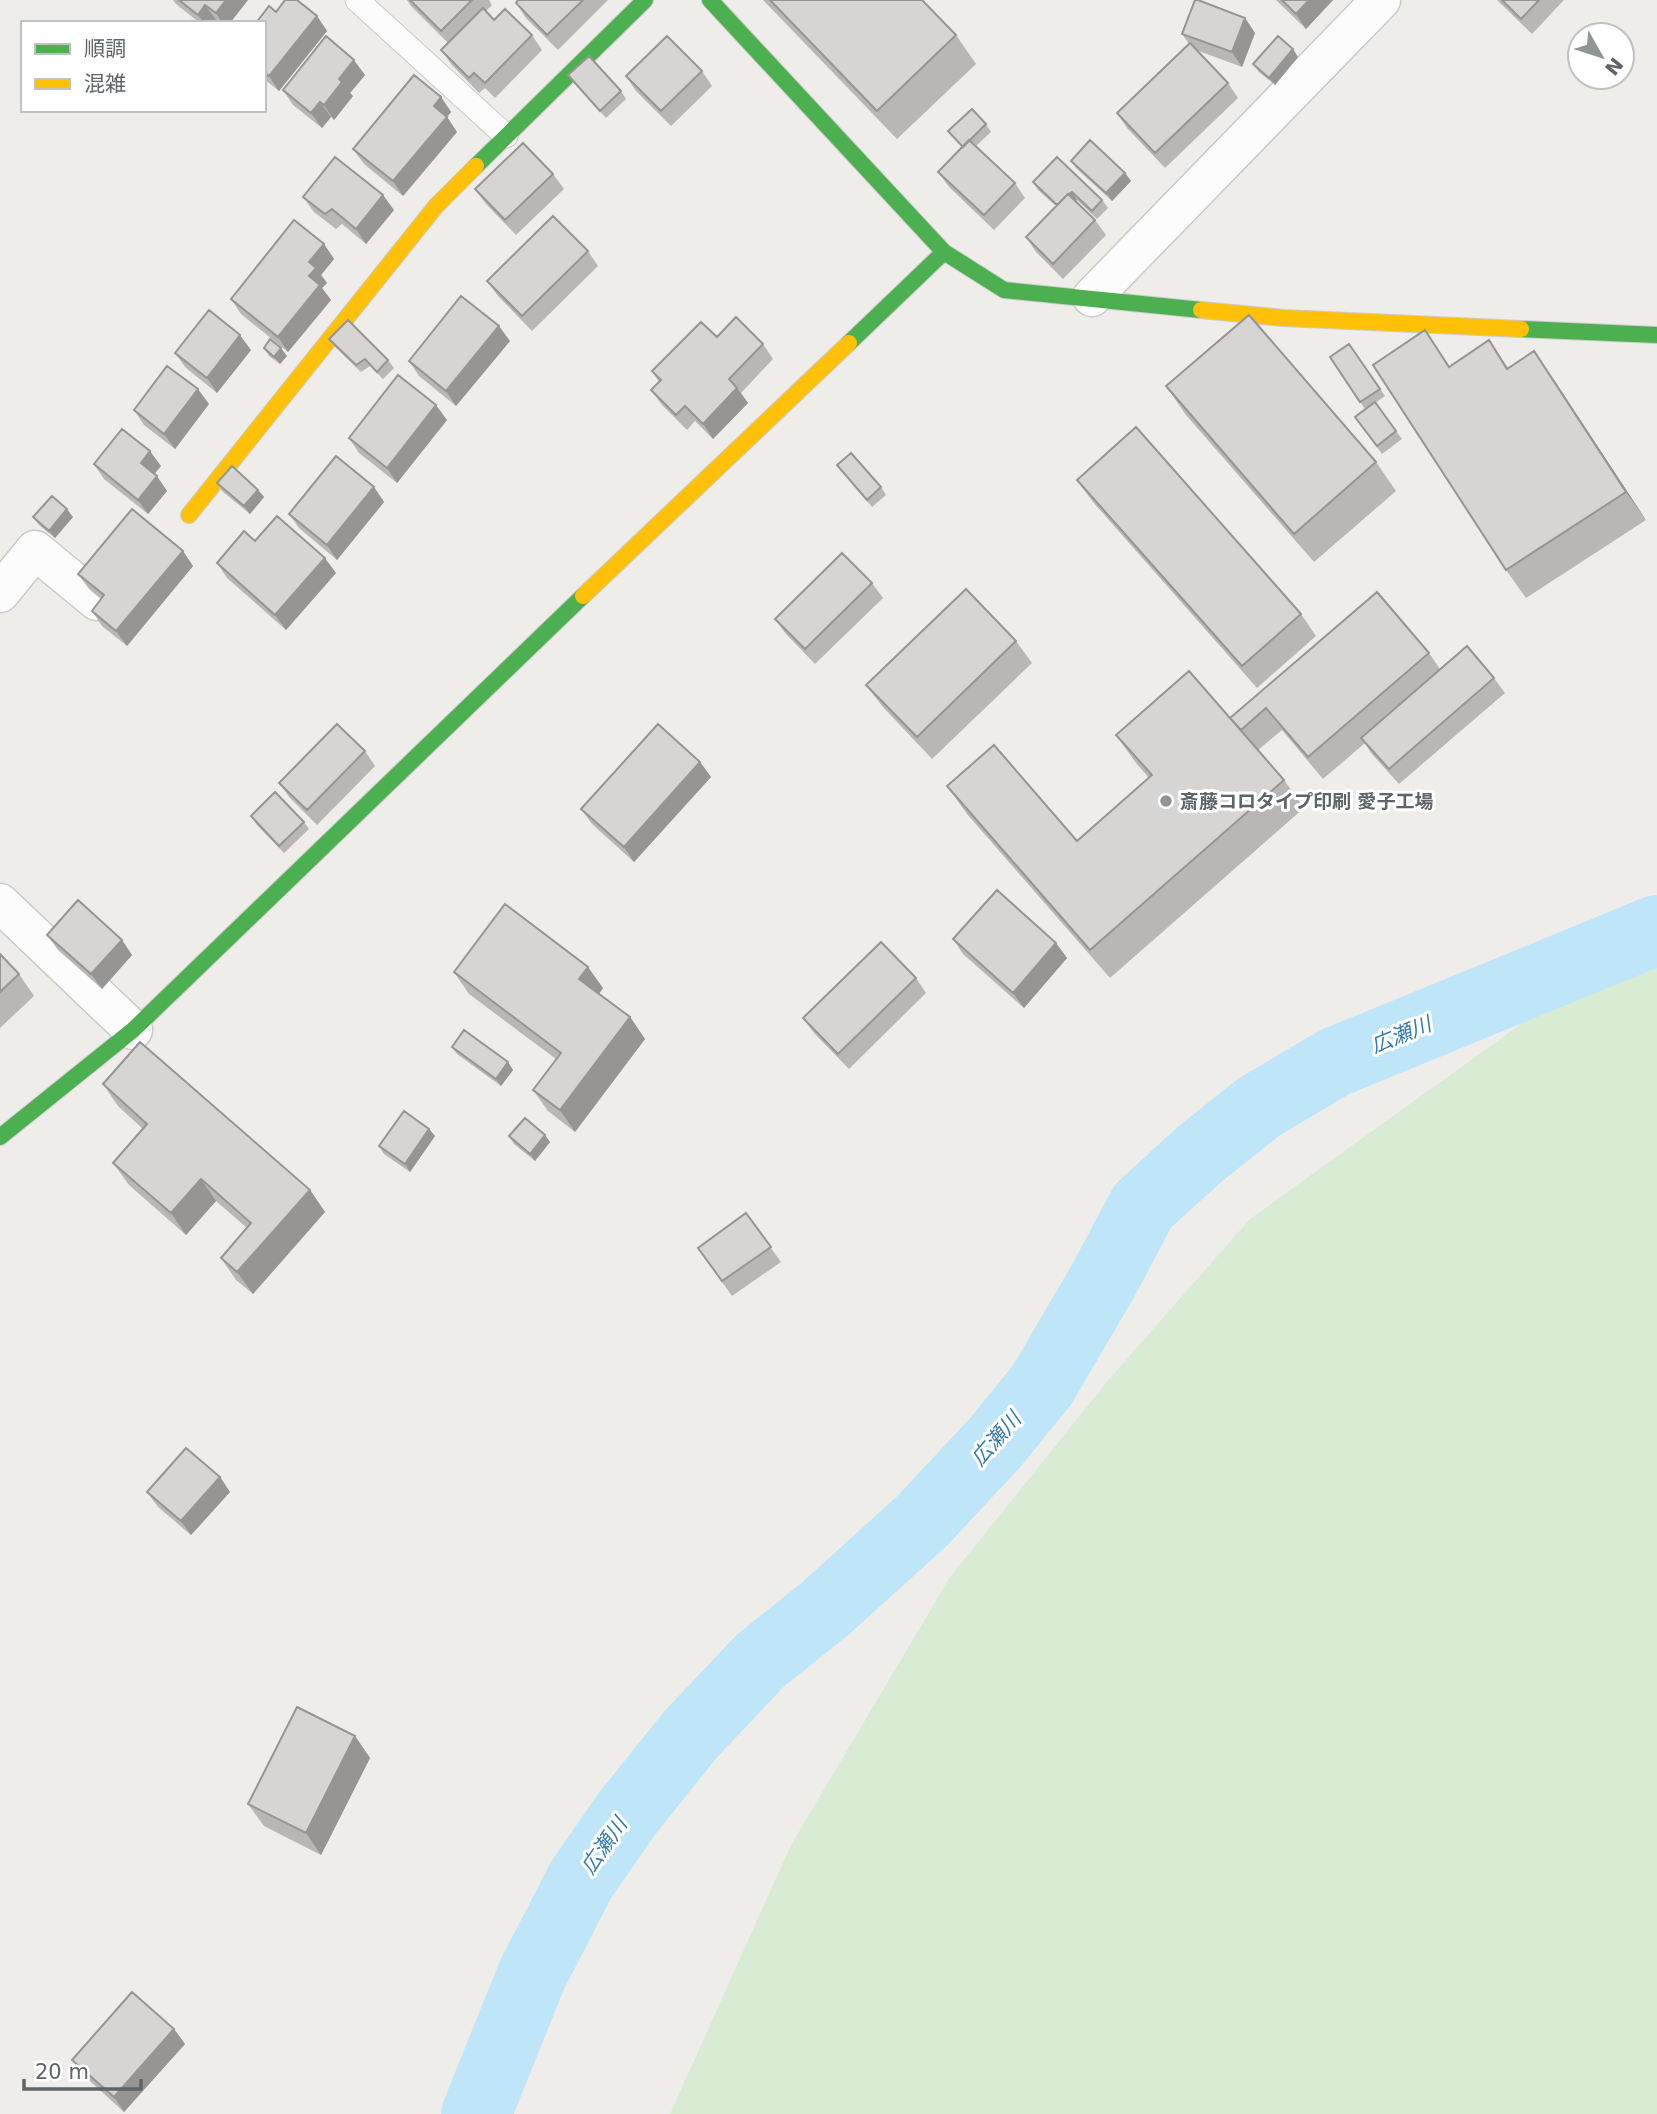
<svg xmlns="http://www.w3.org/2000/svg" width="1657" height="2114" font-family="'DejaVu Sans','Noto Sans JP',sans-serif">
	<style>
		.green { fill: #d8ecd3 }
		.lines { fill: none; stroke-linecap: round; stroke-linejoin: round }
		.river { stroke: #bee6f8; stroke-width: 70 }
		.lane-casing { stroke: #cacaca; stroke-width: 25 }
		.street-casing { stroke: #cacaca; stroke-width: 41 }
		.fast-casing { stroke: #cbcbcb; stroke-width: 18 }
		.slow-casing { stroke: #cbcbcb; stroke-width: 18 }
		.lane { stroke: #fdfcfc; stroke-width: 23 }
		.street { stroke: #fdfcfc; stroke-width: 38 }
		.fast { stroke: #4caf50; stroke-width: 16 }
		.slow { stroke: #ffc107; stroke-width: 16 }
		.wall { fill: #b9b7b5 }
		.shaded-wall { fill: #969594 }
		.building { fill: #d7d5d3; stroke: #969594; stroke-width: 2 }
		.poi-dot { fill: #919495; stroke: #fff; stroke-width: 2.5 }
		.labels { text-anchor: middle; dominant-baseline: central; stroke-width: 6; stroke-linejoin: round; paint-order: stroke }
		.poi-label { font-size: 19px; font-weight: bold; fill: #5e6468; stroke: #fff; text-anchor: start }
		.water-label { font-size: 21px; font-style: italic; fill: #357baa; stroke: #fff }
	</style>
	<rect width="100%" height="100%" fill="#efede9"/>
	<path class="green" d="M1657,912V2114H670L791,1845L950,1577L1110,1378L1250,1219L1517,1027Z"/>
	<g class="lines">
		<path class="river" d="M476,2114L532,1975L581,1880L626,1815L690,1735L760,1661L826,1608L922,1521L994,1444L1042,1385L1103,1281L1143,1206L1200,1154L1259,1107L1335,1062L1657,930"/>
		<defs>
			<path id="lane" d="M357,0L506,136"/>
			<path id="street" d="M1092,297L1381,0
				M0,593L35,550L97,601
				M0,903L133,1030"/>
			<path id="fast" d="M710,0L944,252L1004,290L1201,310
				M476,166L645,0
				M1521,329L1657,335
				M849,343L944,252
				M0,1137L133,1030L583,596"/>
			<path id="slow" d="M1201,310L1284,318L1521,329
				M189,515L436,206L476,166
				M583,596L849,343"/>
		</defs>
		<use href="#lane" class="lane-casing"/>
		<use href="#street" class="street-casing"/>
		<use href="#fast" class="fast-casing"/>
		<use href="#slow" class="slow-casing"/>
		<use href="#lane" class="lane"/>
		<use href="#street" class="street"/>
		<use href="#fast" class="fast"/>
		<use href="#slow" class="slow"/>
	</g>
	<path class="wall" d="M173,0H248L230,23H219L216,20L214,23H200L176,4Z
		M407,0H489L492,5L486,11L494,20L532,35L542,50L495,98L485,88L479,93L452,65L441,50L448,43L411,6Z
		M518,0H608L558,50L526,18L516,3Z
		M763,0H922L956,35L976,64L897,139Z
		M1276,0H1333L1306,29Z
		M1497,0H1564L1532,34Z
		M276,12L317,16L327,31L279,91L264,79V23Z
		M1245,18L1255,33L1242,67L1196,50L1228,83L1238,98L1165,168L1127,128L1117,113L1189,44L1182,34Z
		M1298,57L1275,85L1259,72L1253,64Z
		M702,71L712,86L671,126L636,91L626,76Z
		M365,75L350,93L353,96L334,120L331,117L322,128L293,105L283,90Z
		M568,75L621,91L626,99L606,118L574,83Z
		M441,97L451,112L447,117L457,132L403,196L364,164L353,149Z
		M986,124L991,132L976,146L1015,183L1025,198L994,230L949,187L938,172L962,147L948,131Z
		M1071,161L1125,173L1131,181L1112,201L1076,168Z
		M553,174L564,189L516,235L486,204L475,189Z
		M1033,182L1102,200L1108,208L1097,219L1077,200L1076,201L1095,220L1106,235L1063,279L1036,252L1026,237L1056,206L1038,190Z
		M303,197L394,210L366,244L342,224L336,229L314,212Z
		M324,244L334,259L321,275L327,283L322,288L331,300L288,352L241,314L231,299Z
		M588,251L598,266L532,331L498,296L487,281Z
		M717,337L763,344L773,359L741,393L748,403L713,439L695,421L687,430L662,405L651,390L659,382L652,371Z
		M329,339L388,360L394,368L383,379L370,366L361,372L334,346Z
		M1489,340L1508,368L1554,380L1646,520L1526,598L1506,570L1450,366Z
		M510,341L456,406L419,376L409,361Z
		M1349,344L1385,396L1375,403L1402,439L1382,454L1355,417L1365,409L1330,357Z
		M264,348L287,356L280,364L269,356Z
		M251,350L217,393L186,368L175,353Z
		M1166,386L1376,462L1396,491L1314,562L1186,415Z
		M209,404L175,449L144,425L134,410Z
		M447,420L397,483L359,453L349,438Z
		M94,464L161,466L154,474L167,491L148,514L104,479Z
		M837,465L881,487L886,495L872,507Z
		M1077,480L1301,614L1316,636L1257,688L1093,502Z
		M217,483L258,490L264,497L250,514L222,491Z
		M374,487L384,502L337,560L299,528L289,514Z
		M33,517H73L55,538L39,525Z
		M255,541L336,573L286,630L227,578L217,563Z
		M183,551L193,566L127,646L102,626L92,611L101,599L89,589L78,574Z
		M872,583L883,598L815,664L786,634L775,619Z
		M1016,641L1032,663L932,759L882,706L866,685Z
		M1429,653L1440,669L1494,678L1505,693L1399,784L1371,753L1365,743L1323,779L1282,730L1258,750L1284,780L1304,808L1110,978L967,814L947,786L1077,841L1149,778L1136,763L1116,735L1230,718Z
		M365,751L375,766L317,825L290,798L279,783Z
		M700,762L711,777L634,862L592,824L581,809Z
		M251,816L304,822L309,829L284,853L256,824Z
		M47,935L122,940L132,955L102,989L58,950Z
		M953,939L1056,943L1067,958L1024,1008L963,954Z
		M0,954L19,974L34,996L0,1028Z
		M454,972L603,988L599,994L630,1017L645,1039L575,1132L548,1111L533,1090L556,1059L469,994Z
		M916,978L926,993L849,1069L814,1033L803,1018Z
		M452,1047L508,1062L513,1070L501,1086L457,1054Z
		M103,1084L310,1190L325,1212L253,1294L236,1280L221,1258L247,1228L216,1201L186,1235L129,1185L113,1163L143,1129L118,1106Z
		M429,1129L435,1136L410,1172L384,1154L379,1146Z
		M545,1135L550,1142L535,1161L514,1144L509,1136Z
		M746,1213L781,1262L732,1296L698,1248Z
		M220,1477L230,1492L191,1535L158,1507L147,1492Z
		M355,1736L370,1758L321,1855L264,1826L248,1804Z
		M174,2029L185,2044L124,2112L82,2074L72,2060Z"/>
	<path class="shaded-wall" d="M226,0H248L230,23H222L216,13Z
		M1309,0H1333L1306,29L1296,14Z
		M205,5L216,20L214,23H204L198,15Z
		M317,16L327,31L279,91L269,76Z
		M1245,18L1255,33L1242,67L1232,52Z
		M1293,49L1298,57L1275,85L1269,78Z
		M354,60L365,75L350,93L353,96L334,120L324,105L339,79Z
		M441,97L451,112L447,117L457,132L403,196L393,181L434,106Z
		M320,102L331,117L322,128L311,113Z
		M1125,173L1131,181L1112,201L1106,193Z
		M1072,192L1077,200L1064,214L1058,206Z
		M383,195L394,210L366,244L356,229Z
		M324,244L334,259L321,275L327,283L322,288L331,300L288,352L278,337L309,276V262Z
		M499,326L510,341L456,406L446,391Z
		M240,335L251,350L217,393L207,378Z
		M281,348L287,356L280,364L274,357Z
		M1534,351L1554,380L1646,520L1626,492Z
		M737,388L748,403L713,439L703,424Z
		M198,389L209,404L175,449L164,434Z
		M436,405L447,420L397,483L387,468Z
		M150,451L161,466L151,478L141,463Z
		M157,476L167,491L148,514L138,500Z
		M374,487L384,502L337,560L327,545Z
		M258,490L264,497L250,514L244,506Z
		M67,509L73,517L55,538L49,531Z
		M183,551L193,566L127,646L116,631Z
		M325,558L336,573L286,630L275,615Z
		M700,762L711,777L634,862L624,847Z
		M122,940L132,955L102,989L91,974Z
		M1056,943L1067,958L1024,1008L1013,993Z
		M588,967L603,988L594,1001L579,979Z
		M630,1017L645,1039L575,1132L560,1110Z
		M508,1062L513,1070L501,1086L496,1079Z
		M429,1129L435,1136L410,1172L405,1164Z
		M545,1135L550,1142L535,1161L530,1154Z
		M201,1179L216,1201L186,1235L171,1213Z
		M310,1190L325,1212L253,1294L237,1272Z
		M220,1477L230,1492L191,1535L181,1521Z
		M355,1736L370,1758L321,1855L306,1833Z
		M174,2029L185,2044L124,2112L114,2097Z"/>
	<path class="building" d="M179,0H226L216,13L205,5L198,15Z
		M285,0H297L317,16L269,76L264,72V23H256L269,6L276,12Z
		M410,0H472L441,31Z
		M518,0H583L547,35L516,3Z
		M770,0H922L956,35L877,111Z
		M1195,0H1198L1245,18L1232,52L1182,34Z
		M1282,0H1309L1296,14Z
		M1502,0H1539L1521,19Z
		M483,8L494,20L505,9L532,35L485,83L474,73L469,78L441,50Z
		M326,36L354,60L339,79L342,82L324,105L320,102L311,113L283,90Z
		M667,36L702,71L661,111L626,76Z
		M1278,36L1293,49L1269,78L1253,64Z
		M1190,43L1228,83L1155,153L1117,113Z
		M589,56L621,91L600,111L568,75Z
		M414,75L441,97L434,106L447,117L393,181L353,149Z
		M972,109L986,124L963,147L948,131Z
		M969,140L1015,183L984,215L938,172Z
		M1090,140L1125,173L1106,193L1071,161Z
		M523,143L553,174L505,220L475,189Z
		M335,157L383,195L356,229L332,209L325,214L303,197Z
		M1057,157L1102,200L1092,211L1072,192L1069,194H1068L1057,205L1033,182Z
		M1068,194L1095,220L1053,264L1026,237Z
		M553,216L588,251L522,316L487,281Z
		M294,220L324,244L309,262L316,268L309,276L320,285L278,337L231,299Z
		M461,296L499,326L446,391L409,361Z
		M209,310L240,335L207,378L175,353Z
		M1249,315L1376,462L1294,534L1166,386Z
		M736,317L763,344L729,379L737,388L703,424L685,406L676,415L651,390L661,380L652,371L701,322L717,337Z
		M348,320L388,360L377,372L365,359L356,365L329,339Z
		M1425,330L1449,367L1489,340L1507,369L1534,351L1626,492L1506,570L1373,365Z
		M270,339L281,348L274,357L264,348Z
		M1349,344L1380,389L1360,402L1330,357Z
		M167,366L198,389L164,434L134,410Z
		M398,375L436,405L387,468L349,438Z
		M1375,402L1396,431L1377,446L1355,417Z
		M1136,427L1301,614L1242,666L1077,480Z
		M122,429L150,451L141,463L157,476L138,500L94,464Z
		M851,453L881,487L867,500L837,465Z
		M336,456L374,487L327,545L289,514Z
		M232,466L258,490L244,506L217,483Z
		M52,496L67,509L49,531L33,517Z
		M132,509L183,551L116,631L92,611L104,595L78,574Z
		M277,516L325,558L275,615L217,563L244,531L255,541Z
		M842,553L872,583L805,649L775,619Z
		M966,589L1016,641L917,737L866,685Z
		M1377,592L1429,653L1308,757L1266,708L1241,730L1230,718Z
		M1467,646L1494,678L1389,769L1361,738Z
		M1189,671L1284,780L1090,950L947,786L994,745L1077,841L1152,775L1116,735Z
		M337,724L365,751L307,810L279,783Z
		M658,724L700,762L624,847L581,809Z
		M275,792L304,822L279,846L251,816Z
		M997,890L1056,943L1013,993L953,939Z
		M78,900L122,940L91,974L47,935Z
		M505,904L588,967L579,979L630,1017L560,1110L533,1090L561,1053L454,972Z
		M881,942L916,978L838,1054L803,1018Z
		M0,954L19,974L0,992Z
		M464,1030L508,1062L496,1079L452,1047Z
		M140,1042L310,1190L237,1272L221,1258L251,1223L201,1179L171,1213L113,1163L147,1124L103,1084Z
		M404,1111L429,1129L405,1164L379,1146Z
		M525,1118L545,1135L530,1154L509,1136Z
		M746,1213L771,1247L722,1281L698,1248Z
		M186,1448L220,1477L181,1521L147,1492Z
		M297,1707L355,1736L306,1833L248,1804Z
		M132,1992L174,2029L114,2097L72,2060Z"/>
	<circle class="poi-dot" cx="1166" cy="801" r="7"/>
	<g class="labels">
		<g class="poi-label">
			<text x="1180" y="801">斎藤コロタイプ印刷 愛子工場</text>
		</g>
		<g class="water-label">
			<text transform="translate(1401 1035) rotate(-22)">広瀬川</text>
			<text transform="translate(996 1439) rotate(-49)">広瀬川</text>
			<text transform="translate(604 1846) rotate(-55)">広瀬川</text>
		</g>
	</g>
	<rect x="21" y="21" width="245" height="91" fill="#ffffff" stroke="#bfc1c3" stroke-width="2"/>
	<rect x="35" y="44" width="35" height="10" fill="#4caf50" stroke="#bfc1c3" stroke-width="2"/>
	<text x="84" y="56" font-size="21" fill="#5e6468">順調</text>
	<rect x="35" y="79" width="35" height="10" fill="#ffc107" stroke="#bfc1c3" stroke-width="2"/>
	<text x="84" y="91" font-size="21" fill="#5e6468">混雑</text>
	<g transform="translate(1601 56) rotate(129)"><circle r="33" fill="#ffffff" stroke="#bfc1c3" stroke-width="2"/>
	<path d="M0-5L12 26L0 18L-12 26Z" fill="#919495"/>
	<text y="-10" font-size="19" font-weight="bold" text-anchor="middle" fill="#5e6468">N</text>
	</g>
	<path d="M24 2079v10h117v-10" fill="none" stroke="#5e6468" stroke-width="3.5"/>
	<text x="35" y="2079" font-size="21" fill="#5e6468" stroke="#ffffff" stroke-width="5" paint-order="stroke">20 m</text>
</svg>
